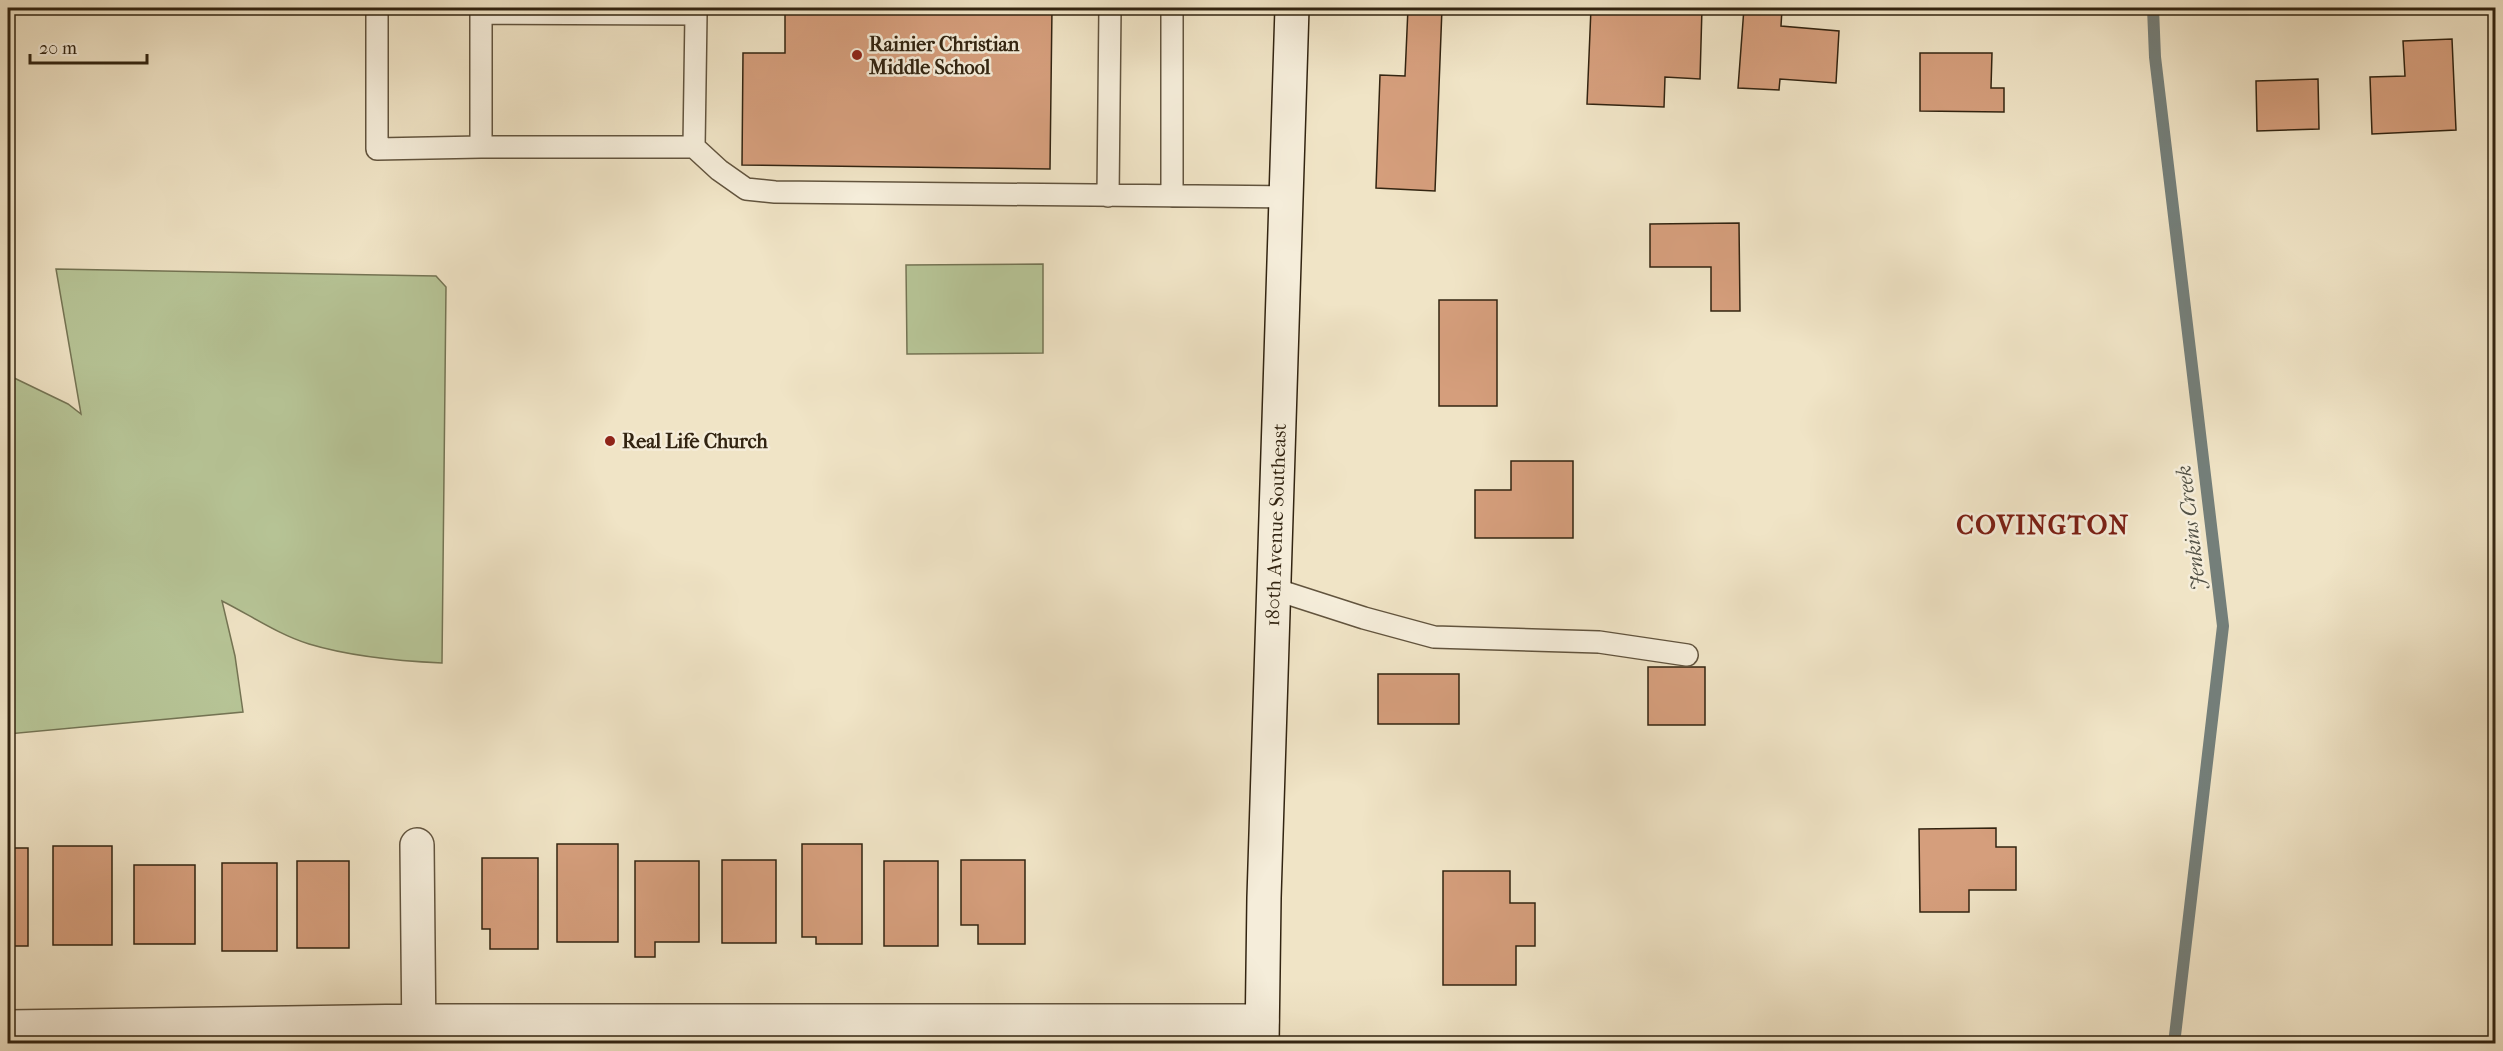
<svg xmlns="http://www.w3.org/2000/svg" width="2503" height="1051" font-family="'IM FELL French Canon',serif">
	<style>
		.green { fill: #b7c597; stroke: #747454; stroke-width: 1.5 }
		.lines { fill: none; stroke-linecap: round; stroke-linejoin: round }
		.stream { stroke: #747f7a; stroke-width: 12 }
		.building { fill: #d59e7c; stroke: #322411; stroke-width: 1.5 }
		.lane-casing { stroke: #62543e; stroke-width: 24 }
		.street-casing { stroke: #62543e; stroke-width: 36 }
		.secondary-casing { stroke: #322411; stroke-width: 36 }
		.lane { stroke: #f5edda; stroke-width: 21 }
		.street { stroke: #f5edda; stroke-width: 33 }
		.secondary { stroke: #f5edda; stroke-width: 33 }
		.poi-dot { fill: #8f2418; stroke: #f5edda; stroke-width: 2 }
		.labels { text-anchor: middle; dominant-baseline: central; stroke-width: 5; stroke-linejoin: round; paint-order: stroke }
		.poi-label { font-size: 20px; font-weight: bold; fill: #322411; stroke: #f5edda; text-anchor: start }
		.street-label { font-size: 20px; fill: #322411; stroke: #f5edda }
		.water-label { font-size: 21px; font-style: italic; fill: #535246; stroke: #f5edda }
		.district-label { font-size: 26px; font-weight: bold; letter-spacing: 1.5px; fill: #7a1f14; stroke: #f5edda }
	</style>
	<rect width="100%" height="100%" fill="#f0e4c6"/>
	<filter id="stains"><feTurbulence type="fractalNoise" baseFrequency=".00333" numOctaves="4"/><feColorMatrix values="0 0 0 0 .2 0 0 0 0 .09 0 0 0 0 .02 0 0 0 .5 -.17"/></filter>
	<radialGradient id="worn" r=".72"><stop offset=".6" stop-color="#630" stop-opacity="0"/><stop offset="1" stop-color="#630" stop-opacity=".3"/></radialGradient>
	<path class="green" d="M1043,264V353L907,354L906,265Z
		M56,269L436,276L446,287L442,663C398,661 352,657 309,644C279,635 250,615 222,601L235,656L243,712L8,734V375L68,404L81,414Z"/>
	<g class="lines">
		<path class="stream" d="M2153,8L2155,57L2223,626L2174,1044"/>
	</g>
	<path class="building" d="M785,8H1052L1050,169L742,165L743,53H785Z
		M1408,8H1442L1435,191L1376,188L1380,75L1405,76Z
		M1591,8H1702L1700,79L1665,77L1664,107L1587,104Z
		M1744,8L1782,9L1781,26L1839,31L1836,83L1780,79L1779,90L1738,88Z
		M2452,39L2456,130L2372,134L2370,77L2405,76L2403,41Z
		M1920,53H1992L1991,88H2004V112L1920,111Z
		M2318,79L2319,129L2257,131L2256,81Z
		M1739,223L1740,311H1711V267H1650V224Z
		M1439,300H1497V406H1439Z
		M1511,461H1573V538H1475V490H1511Z
		M1648,667H1705V725H1648Z
		M1378,674H1459V724H1378Z
		M1996,828V847H2016V890H1969V912H1920L1919,829Z
		M557,844H618V942H557Z
		M802,844H862V944H816V937H802Z
		M53,846H112V945H53Z
		M8,848H28V946H8Z
		M482,858H538V949H490V929H482Z
		M722,860H776V943H722Z
		M961,860H1025V944H978V925H961Z
		M297,861H349V948H297Z
		M635,861H699V942H655V957H635Z
		M884,861H938V946H884Z
		M222,863H277V951H222Z
		M134,865H195V944H134Z
		M1443,871H1510V903H1535V946H1516V985H1443Z"/>
	<g class="lines">
		<defs>
			<path id="lane" d="M377,8V149L481,147
				M1172,8V196
				M481,13L696,14L694,147H481Z
				M694,147L719,170L746,189L775,192L1286,197
				M1108,196L1110,8
				M1274,589L1364,618L1434,637L1599,642L1687,655
				M741,1044V1021"/>
			<path id="street" d="M417,845L419,1044
				M8,1027L419,1021H1262"/>
			<path id="secondary" d="M1262,1044L1264,898L1292,8"/>
		</defs>
		<use href="#lane" class="lane-casing"/>
		<use href="#street" class="street-casing"/>
		<use href="#secondary" class="secondary-casing"/>
		<use href="#lane" class="lane"/>
		<use href="#street" class="street"/>
		<use href="#secondary" class="secondary"/>
	</g>
	<g class="poi-dot">
		<circle cx="857" cy="55" r="6"/>
		<circle cx="610" cy="441" r="6"/>
	</g>
	<g class="labels">
		<g class="poi-label">
			<text x="869" y="44">Rainier Christian<tspan x="869" dy="23">Middle School</tspan></text>
			<text x="622" y="441">Real Life Church</text>
		</g>
		<g class="street-label">
			<text transform="translate(1276 525) rotate(-88)">180th Avenue Southeast</text>
		</g>
		<g class="water-label">
			<text transform="translate(2191 528) rotate(-97)">Jenkins Creek</text>
		</g>
		<g class="district-label">
			<text x="2043" y="525">COVINGTON</text>
		</g>
	</g>
	<rect width="2503" height="1051" fill="none" stroke="#f0e4c6" stroke-width="30"/>
	<rect x="9" y="9" width="2485" height="1033" fill="none" stroke="#322411" stroke-width="3"/>
	<rect x="15" y="15" width="2473" height="1021" fill="none" stroke="#322411" stroke-width="1.5"/>
	<path d="M30 54v9h117v-9" fill="none" stroke="#322411" stroke-width="3"/>
	<text x="39" y="54" font-size="18" fill="#322411" stroke="#f5edda" stroke-width="4.5" paint-order="stroke">20 m</text>
	<rect width="100%" height="100%" filter="url(#stains)"/>
	<rect width="100%" height="100%" fill="url(#worn)"/>
</svg>
